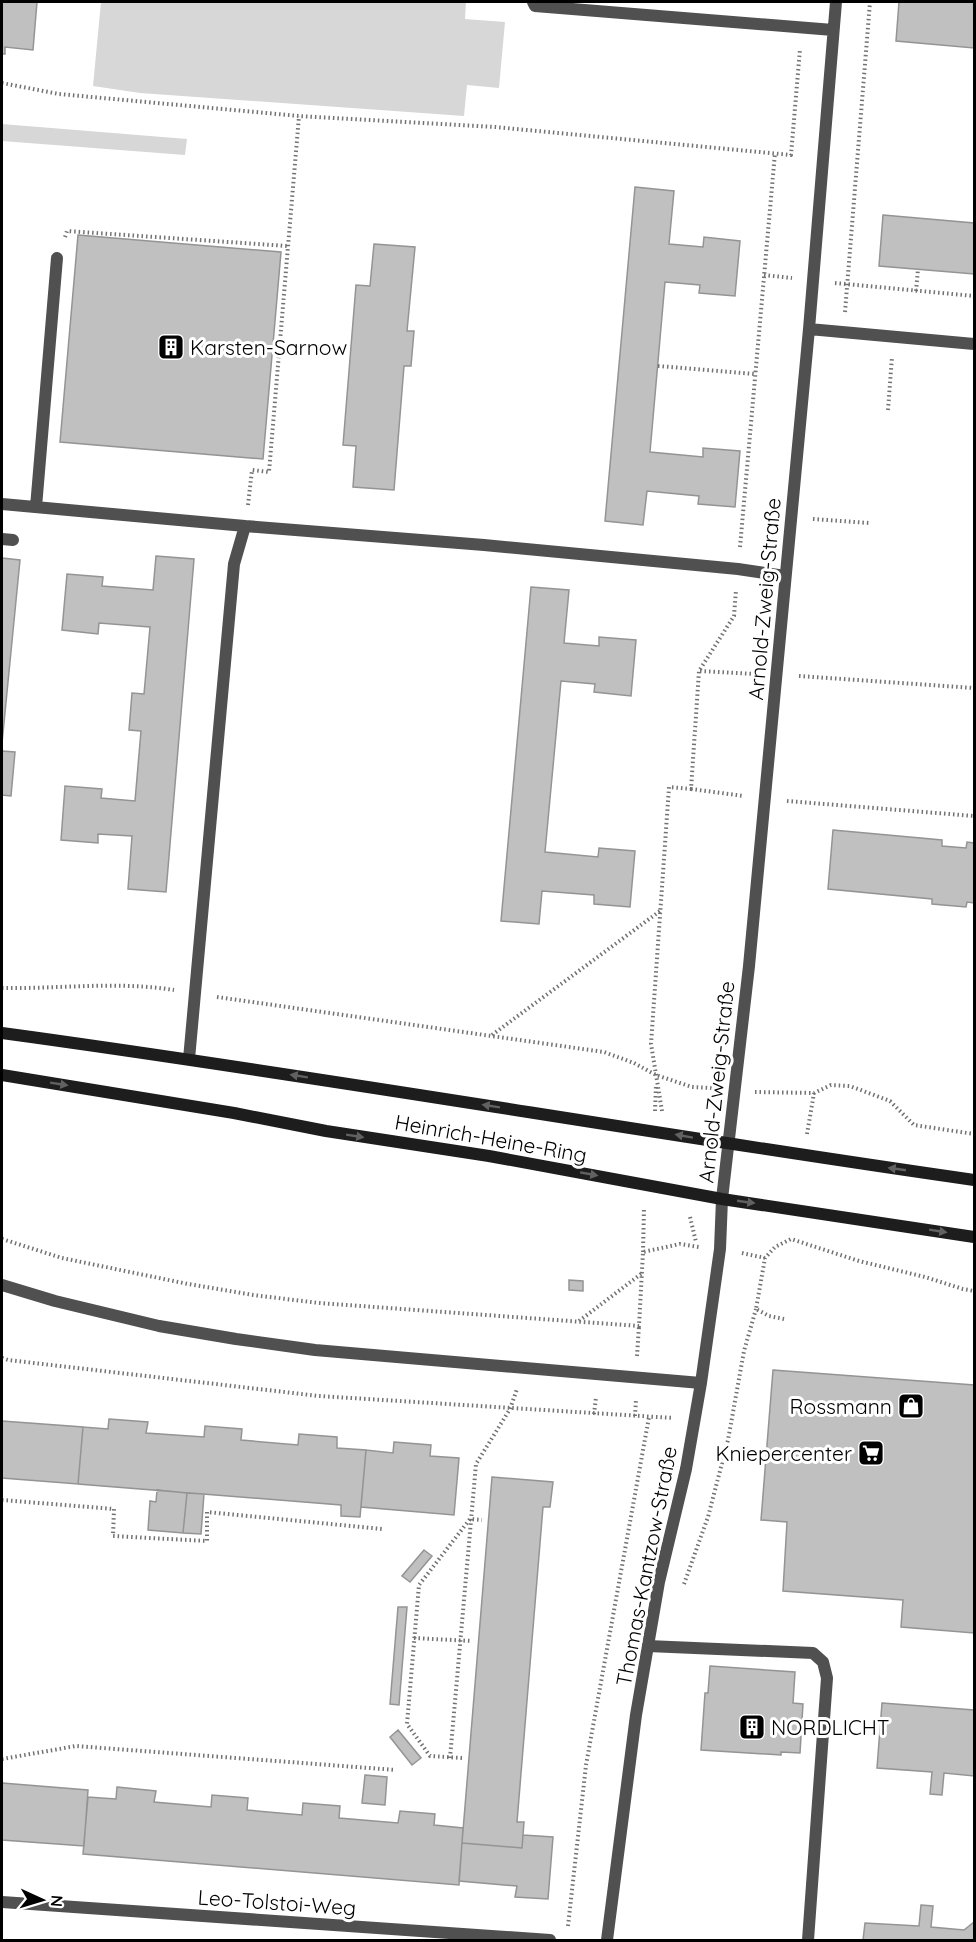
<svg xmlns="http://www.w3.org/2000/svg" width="976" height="1942" font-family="Quicksand,sans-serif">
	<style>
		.green { fill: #d7d7d7 }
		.building { fill: #c0c0c0; stroke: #949494; stroke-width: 1.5 }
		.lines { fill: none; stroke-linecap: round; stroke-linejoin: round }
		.path { stroke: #727272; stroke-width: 4; stroke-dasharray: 1.5 3; stroke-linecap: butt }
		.lane { stroke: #505050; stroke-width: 12 }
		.street { stroke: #505050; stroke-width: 12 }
		.secondary { stroke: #1d1d1d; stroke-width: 12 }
		.oneway { fill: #616161 }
		.labels { text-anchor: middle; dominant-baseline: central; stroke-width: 6; stroke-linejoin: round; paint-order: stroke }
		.poi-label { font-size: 21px; fill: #000; stroke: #fff; text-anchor: start }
		.street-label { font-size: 21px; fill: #000; stroke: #fff }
	</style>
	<rect width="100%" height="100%" fill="#fff"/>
	<path class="green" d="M101,2H466L465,19L505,22L499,88L467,85L464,116L140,93L93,86Z
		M2,124L187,139L185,155L2,141Z"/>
	<path class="building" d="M2,2H37L33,50L5,47V54H2Z
		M899,2H974V48L896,41Z
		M635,187L674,191L669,244L703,247L704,237L740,241L735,296L699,293L700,285L665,282L650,452L703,457V448L740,451L735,507L698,504L699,496L647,491L643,525L605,521Z
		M883,215L974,223V274L879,266Z
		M78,235L281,252L263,459L60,442Z
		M374,244L415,247L407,331H414L411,366H404L394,490L353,487L356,446L343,445L356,285L370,286Z
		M156,556L194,559L166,892L128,889L132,836L98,834V843L61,840L65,786L102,789L101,798L135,801L141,731L129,730L132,693L144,694L150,627L99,623L98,634L62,630L67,574L103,577L102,586L153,590Z
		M2,558L20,560L2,743Z
		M531,587L569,590L564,643L599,646V637L636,640L631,696L594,692L595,684L561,681L545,852L598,857L599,848L635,851L630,907L594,904V895L542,891L539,924L501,921Z
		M2,751L15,752L11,796L2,795Z
		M833,830L942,840V846L966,848L967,842L974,843V903L967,902L966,907L932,904V899L828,889Z
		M569,1280L583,1281V1291L569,1290Z
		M773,1370L974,1385V1633L901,1627L903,1600L783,1591L787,1522L761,1520Z
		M109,1419L148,1422L146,1433L204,1437L205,1426L242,1429L241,1440L298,1445L299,1434L337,1437V1448L366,1450L360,1517L341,1516V1505L78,1484L83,1427L108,1429Z
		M2,1421L83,1427L78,1484L2,1478Z
		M394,1442L431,1445L430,1456L459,1458L454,1515L361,1507L366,1450L393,1453Z
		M492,1477L553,1482L550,1507H543L517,1822H524L522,1848L462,1843Z
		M157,1490L187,1493L183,1533L148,1530L150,1501L156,1502Z
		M187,1493L204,1494L201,1534L183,1533Z
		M424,1550L432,1556L410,1582L402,1576Z
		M398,1607H407L399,1705L390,1704Z
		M710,1666L795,1672L793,1703L803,1704L800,1753L781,1752V1755L701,1750L705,1693H708Z
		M882,1703L974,1710V1776L944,1773L942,1795L930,1794L932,1772L877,1768Z
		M398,1730L421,1758L412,1765L390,1737Z
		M365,1775L387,1777L385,1805L362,1803Z
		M2,1783L88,1790L84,1846L2,1840Z
		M117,1787L156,1791L154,1802L211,1807L212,1795L248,1798L247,1810L302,1815L303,1803L340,1806L339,1818L398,1823L400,1811L435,1814L434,1825L463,1828L459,1885L83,1854L88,1797L116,1799Z
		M523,1835L553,1837L548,1899L515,1897L517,1886L459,1881L462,1843L522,1848Z
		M921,1905L933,1906L931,1927L964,1930L974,1922V1940H863L865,1923L919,1926Z"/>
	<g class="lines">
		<path class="path" d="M2,83L59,94L299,116L495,127L791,155L800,49
			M65,237L67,231L287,246
			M764,275L792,278
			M835,283L974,296
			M916,291L918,269
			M845,312L870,2
			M658,366L755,374
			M888,410L892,357
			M248,505L252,470L269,472L299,116
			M813,519L869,523
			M740,547L775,153
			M700,671L755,674
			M799,676L974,688
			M691,789L744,796
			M787,801L974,816
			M2,988C59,989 117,981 174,990
			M217,997L604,1052L634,1063L656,1075L692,1087L712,1088
			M492,1035L660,911
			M755,1092L814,1093L831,1085L850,1086L890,1101L914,1125L974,1134
			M655,1111L656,1085
			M662,1111L651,1044L669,787L691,789L699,671L734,616L736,590
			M807,1134L814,1093
			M690,1217L696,1242
			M2,1239L62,1258L188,1284L253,1295L319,1303L639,1326L643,1252L680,1244L699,1247
			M643,1252L644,1207
			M742,1253L765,1258
			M784,1319L769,1316L756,1309L765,1258L775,1247L791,1239L859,1261L925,1277L963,1289L974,1291
			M579,1321L641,1274
			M637,1356L639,1326
			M2,1358L8,1360L319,1396L673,1418
			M594,1414L596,1397
			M635,1416L636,1399
			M2,1500L114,1509L113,1536L207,1541V1512L382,1529
			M684,1584L708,1517L728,1440L744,1351L756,1309
			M414,1638L472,1641
			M450,1758L476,1464L510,1409L517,1389
			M462,1758L430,1756L407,1724L419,1585L470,1519L482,1520
			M2,1759L76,1746L396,1770
			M568,1926L586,1765L649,1417"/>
		<path class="lane" d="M2,504L245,526L234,564L189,1059
			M36,507L57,258
			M245,526L484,545L738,569L785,576
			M2,539L13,540
			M648,1646L813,1653L823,1662L827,1678L808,1940"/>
		<path class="street" d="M533,2L535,6L833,30
			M809,329L974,344
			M2,1285L55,1301L159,1326L236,1339L315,1350L701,1383
			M2,1902L550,1940
			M607,1940L636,1715L659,1582L686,1469L701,1383L720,1249L722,1199L749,966L809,329L836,2"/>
		<path class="secondary" d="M2,1033C327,1077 650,1134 974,1180
			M2,1075L234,1113L326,1131L489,1156L722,1199L974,1237"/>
	</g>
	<defs><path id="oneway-solid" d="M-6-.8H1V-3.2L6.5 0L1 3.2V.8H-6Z" transform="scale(1.5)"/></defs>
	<g class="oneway">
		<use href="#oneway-solid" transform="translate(299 1076) rotate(-171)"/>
		<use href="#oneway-solid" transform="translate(59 1084) rotate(9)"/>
		<use href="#oneway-solid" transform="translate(491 1106) rotate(-171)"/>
		<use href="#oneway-solid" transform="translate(355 1136) rotate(9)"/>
		<use href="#oneway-solid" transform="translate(684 1136) rotate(-170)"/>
		<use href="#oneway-solid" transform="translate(897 1169) rotate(-172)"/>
		<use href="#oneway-solid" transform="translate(589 1174) rotate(10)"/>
		<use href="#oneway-solid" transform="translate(746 1202) rotate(8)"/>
		<use href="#oneway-solid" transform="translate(938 1231) rotate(9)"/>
	</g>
	<defs>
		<symbol id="building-square" viewBox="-11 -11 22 22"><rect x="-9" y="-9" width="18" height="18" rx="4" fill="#000" stroke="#fff"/><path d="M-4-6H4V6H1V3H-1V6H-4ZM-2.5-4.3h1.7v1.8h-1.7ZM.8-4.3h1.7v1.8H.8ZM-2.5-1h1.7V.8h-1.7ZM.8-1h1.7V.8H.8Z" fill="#fff"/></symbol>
		<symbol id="shop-square" viewBox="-11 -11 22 22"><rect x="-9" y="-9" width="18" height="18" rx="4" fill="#000" stroke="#fff"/><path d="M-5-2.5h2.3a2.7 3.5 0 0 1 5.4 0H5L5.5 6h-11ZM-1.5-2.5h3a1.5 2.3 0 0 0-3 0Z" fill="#fff"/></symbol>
		<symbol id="supermarket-square" viewBox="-11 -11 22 22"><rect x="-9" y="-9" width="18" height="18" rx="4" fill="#000" stroke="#fff"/><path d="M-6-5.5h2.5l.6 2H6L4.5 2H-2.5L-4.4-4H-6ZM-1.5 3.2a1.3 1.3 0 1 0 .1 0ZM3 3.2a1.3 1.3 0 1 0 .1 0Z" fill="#fff"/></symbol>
	</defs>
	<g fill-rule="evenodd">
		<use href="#building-square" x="156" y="332" width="30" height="30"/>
		<use href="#shop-square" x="896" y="1391" width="30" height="30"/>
		<use href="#supermarket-square" x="856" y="1438" width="30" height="30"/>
		<use href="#building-square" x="737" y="1712" width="30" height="30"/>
	</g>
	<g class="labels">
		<g class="poi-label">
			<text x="190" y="347">Karsten-Sarnow</text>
			<text x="892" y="1406" text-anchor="end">Rossmann</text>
			<text x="852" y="1453" text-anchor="end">Kniepercenter</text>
			<text x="771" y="1727">NORDLICHT</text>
		</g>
		<g class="street-label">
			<text transform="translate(764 599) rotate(-85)">Arnold-Zweig-Straße</text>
			<text transform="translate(716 1082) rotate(-84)">Arnold-Zweig-Straße</text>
			<text transform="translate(491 1138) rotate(10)">Heinrich-Heine-Ring</text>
			<text transform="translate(646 1566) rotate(-79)">Thomas-Kantzow-Straße</text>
			<text transform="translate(277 1902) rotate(4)">Leo-Tolstoi-Weg</text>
		</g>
	</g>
	<rect width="976" height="1942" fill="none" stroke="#000000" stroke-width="6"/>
	<g transform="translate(42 1900) rotate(94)" stroke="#ffffff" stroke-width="4.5" paint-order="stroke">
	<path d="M0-4.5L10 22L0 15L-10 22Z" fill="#000000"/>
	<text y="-9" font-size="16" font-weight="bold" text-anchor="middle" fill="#000000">N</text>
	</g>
</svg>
